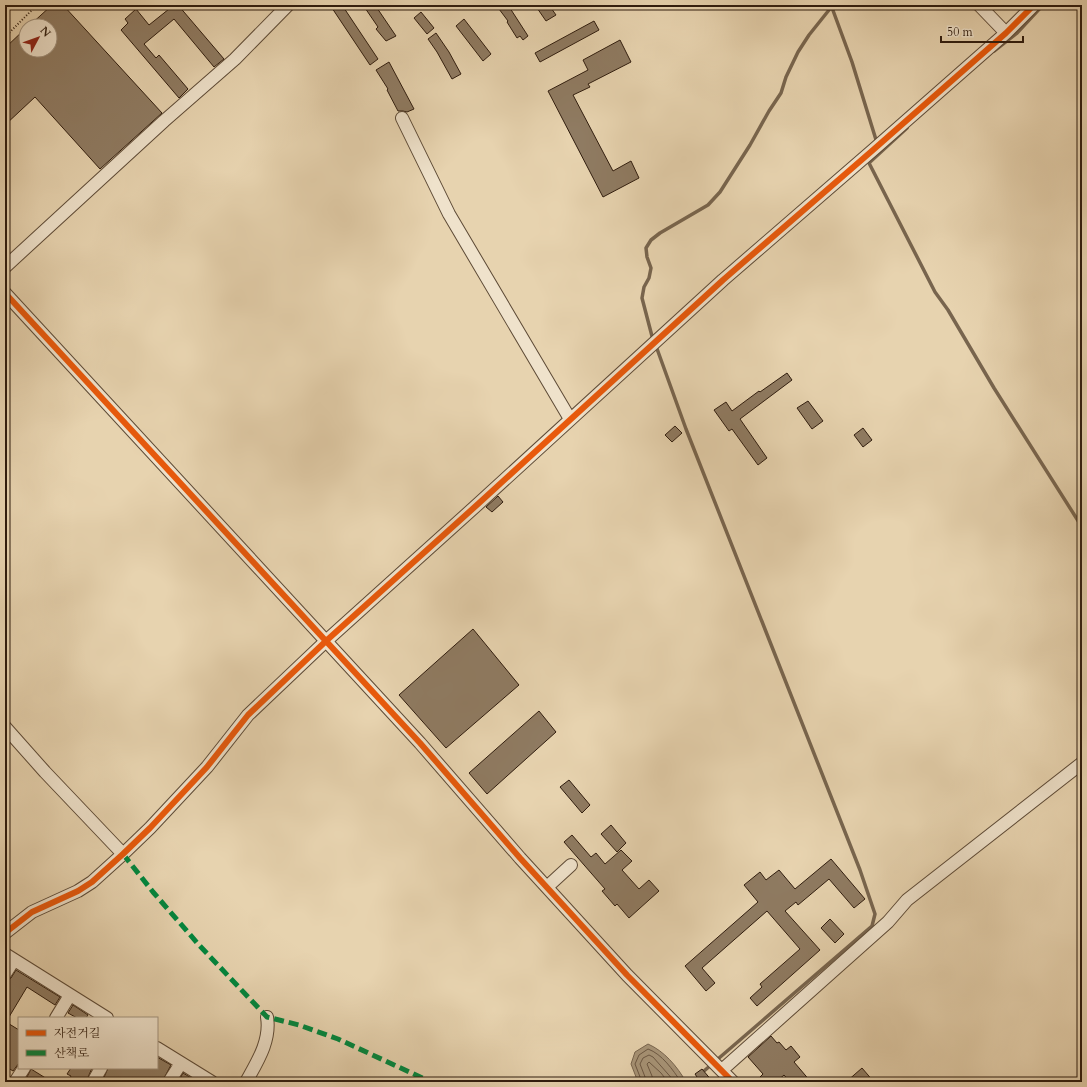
<svg xmlns="http://www.w3.org/2000/svg" width="1087" height="1087" font-family="Cardo,'Noto Serif KR',serif">
	<style>
		.water { fill: #a89578; stroke: #78654e }
		.lines { fill: none; stroke-linecap: round; stroke-linejoin: round }
		.shore { stroke: #6c5843; stroke-width: 1 }
		.stream { stroke: #78654e; stroke-width: 3.5 }
		.building { fill: #8f7b62; stroke: #2f1c0e }
		.minor-casing { stroke: #5d4a36; stroke-width: 14 }
		.path { stroke: #2f1c0e; stroke-width: 2; stroke-dasharray: 1 2; stroke-linecap: butt }
		.minor { stroke: #efe2cb; stroke-width: 12 }
		.quiet { stroke: #00873e; stroke-width: 5; stroke-dasharray: 10 5; stroke-linecap: butt }
		.cycleway-casing { stroke: #efe2cb; stroke-width: 8 }
		.cycleway { stroke: #e8590c; stroke-width: 6 }
	</style>
	<rect width="100%" height="100%" fill="#e7d3af"/>
	<filter id="stains"><feTurbulence type="fractalNoise" baseFrequency=".005" numOctaves="4"/><feColorMatrix values="0 0 0 0 .2 0 0 0 0 .09 0 0 0 0 .02 0 0 0 .5 -.17"/></filter>
	<radialGradient id="worn" r=".72"><stop offset=".6" stop-color="#630" stop-opacity="0"/><stop offset="1" stop-color="#630" stop-opacity=".3"/></radialGradient>
	<path class="water" d="M648,1044C664,1051 677,1066 686,1082H638L631,1064L635,1052Z"/>
	<g class="lines">
		<path class="shore" d="M642,1082L635,1064L639,1055L648,1049C662,1054 673,1070 681,1082
			M647,1082L640,1064L643,1058L649,1055L653,1057L675,1082
			M653,1082L652,1076L647,1064L649,1062L661,1073L668,1082"/>
		<path class="stream" d="M831,5L852,62L877,143
			M994,51L1017,33L1043,5
			M907,128L869,163L935,292L948,310L994,388L1082,527
			M653,340L642,298L644,287L649,278L651,268L647,257L646,248L651,240L660,233L708,205L720,192L750,145L769,111L781,93L786,77L798,52L809,35L829,10L831,5
			M656,346L686,429L860,870L875,914L872,926L704,1071
			M693,1082L699,1080"/>
	</g>
	<path class="building" d="M52,5H63L162,113L100,169L35,97L5,125V48L26,28V50H50V26H29Z
		M174,5H178L224,59L214,67L174,19L144,44L156,58L159,55L188,89L179,98L121,30L128,23L125,19L136,9L149,25Z
		M330,5H342L378,59L370,65Z
		M363,5H375L396,36L386,41L376,29L378,27Z
		M496,5H508L528,36L523,40L520,36L517,38L507,22L508,21Z
		M535,5H549L556,15L546,21Z
		M421,12L434,28L427,34L414,18Z
		M464,19L491,54L483,61L456,26Z
		M594,21L599,30L540,62L535,53Z
		M436,33L449,52L461,74L452,79L437,52L428,39Z
		M620,40L631,62L588,84L590,87L573,95L613,171L631,161L639,178L603,197L548,91L588,70L583,60Z
		M389,62L414,109L407,112L403,111H398L387,90L388,89L376,70Z
		M787,373L792,380L740,419L767,458L758,465L732,429L729,431L714,410L726,402L732,411L759,391L760,392Z
		M808,401L823,421L812,429L797,408Z
		M675,426L682,433L672,442L665,435Z
		M863,428L872,440L863,447L854,435Z
		M498,496L503,502L492,512L486,507Z
		M473,629L519,685L446,748L399,695Z
		M539,711L556,732L487,794L469,773Z
		M569,780L590,805L582,813L560,787Z
		M611,825L626,843L617,852L601,834Z
		M572,835L591,857L596,853L605,864L621,850L632,861L622,870L639,889L649,880L659,891L629,918L617,904L615,906L602,891L605,889L564,842Z
		M831,859L865,899L854,908L829,879L798,905L796,902L785,911L820,950L757,1006L750,998L762,987L760,984L800,949L767,911L702,968L715,983L706,991L685,966L758,902L744,885L760,872L766,880L779,870L795,889Z
		M830,919L844,934L835,943L821,928Z
		M16,970L60,997L55,1005L27,987L6,1022L19,1030V1063L13,1071L5,1066V981L11,978Z
		M73,1005L88,1015L86,1018H77L68,1013Z
		M771,1036L777,1043L779,1042L786,1050L791,1046L800,1057L794,1062L811,1082H790L784,1075L776,1082H755L763,1074L748,1057Z
		M157,1057L171,1065L162,1082H102L108,1068H157Z
		M71,1068H92L86,1082H76L70,1078L71,1076L67,1074Z
		M862,1068L874,1082H846Z
		M31,1069L52,1082H30L26,1079Z
		M702,1069L713,1082H701L699,1080L695,1074Z
		M183,1073L198,1082H178Z"/>
	<g class="lines">
		<defs>
			<path id="minor" d="M979,5L1006,33
				M402,118L449,214L570,419
				M5,267L164,121L235,59L288,5
				M5,293L420,743L520,858L627,975L733,1082
				M5,727L45,772L123,854
				M547,887L571,865
				M5,933L32,912L78,891L92,882L123,854L150,828L207,767L248,715L326,641L478,504L723,280L873,150L1006,33L1034,5
				M5,954L107,1018
				M5,974L14,960
				M56,1018L70,995
				M157,1048L212,1082
				M722,1070L888,922L907,900L1082,763
				M15,1082L24,1068
				M93,1082L101,1068
				M169,1082L181,1063
				M246,1082C257,1062 271,1041 267,1017"/>
		</defs>
		<use href="#minor" class="minor-casing"/>
		<path class="path" d="M5,37L37,5"/>
		<use href="#minor" class="minor"/>
		<path class="quiet" d="M123,854L153,892L199,945L267,1017L299,1025L338,1039L431,1082"/>
		<defs>
			<path id="cycleway" d="M5,293L420,743L520,858L627,975L733,1082
				M5,933L32,912L78,891L92,882L123,854L150,828L207,767L248,715L326,641L478,504L723,280L873,150L1006,33L1034,5"/>
		</defs>
		<use href="#cycleway" class="cycleway-casing"/>
		<use href="#cycleway" class="cycleway"/>
	</g>
	<rect width="1087" height="1087" fill="none" stroke="#e7d3af" stroke-width="20"/>
	<rect x="6" y="6" width="1075" height="1075" fill="none" stroke="#2f1c0e" stroke-width="2"/>
	<rect x="10" y="10" width="1067" height="1067" fill="none" stroke="#2f1c0e"/>
	<rect x="18" y="1017" width="140" height="52" fill="#efe2cb" stroke="#a2937f"/>
	<rect x="26" y="1030" width="20" height="6" fill="#e8590c" stroke="#a2937f"/>
	<text x="54" y="1037" font-size="12" fill="#2f1c0e">자전거길</text>
	<rect x="26" y="1050" width="20" height="6" fill="#00873e" stroke="#a2937f"/>
	<text x="54" y="1057" font-size="12" fill="#2f1c0e">산책로</text>
	<g transform="translate(38 38) rotate(49)"><circle r="19" fill="#efe2cb" stroke="#a2937f"/>
	<path d="M0-3L7 15L0 10L-7 15Z" fill="#8f2418"/>
	<text y="-6" font-size="11" font-weight="bold" text-anchor="middle" fill="#2f1c0e">N</text>
	</g>
	<path d="M941 36v6h82v-6" fill="none" stroke="#2f1c0e" stroke-width="2"/>
	<text x="947" y="36" font-size="12" fill="#2f1c0e" stroke="#efe2cb" stroke-width="3" paint-order="stroke">50 m</text>
	<rect width="100%" height="100%" filter="url(#stains)"/>
	<rect width="100%" height="100%" fill="url(#worn)"/>
</svg>
